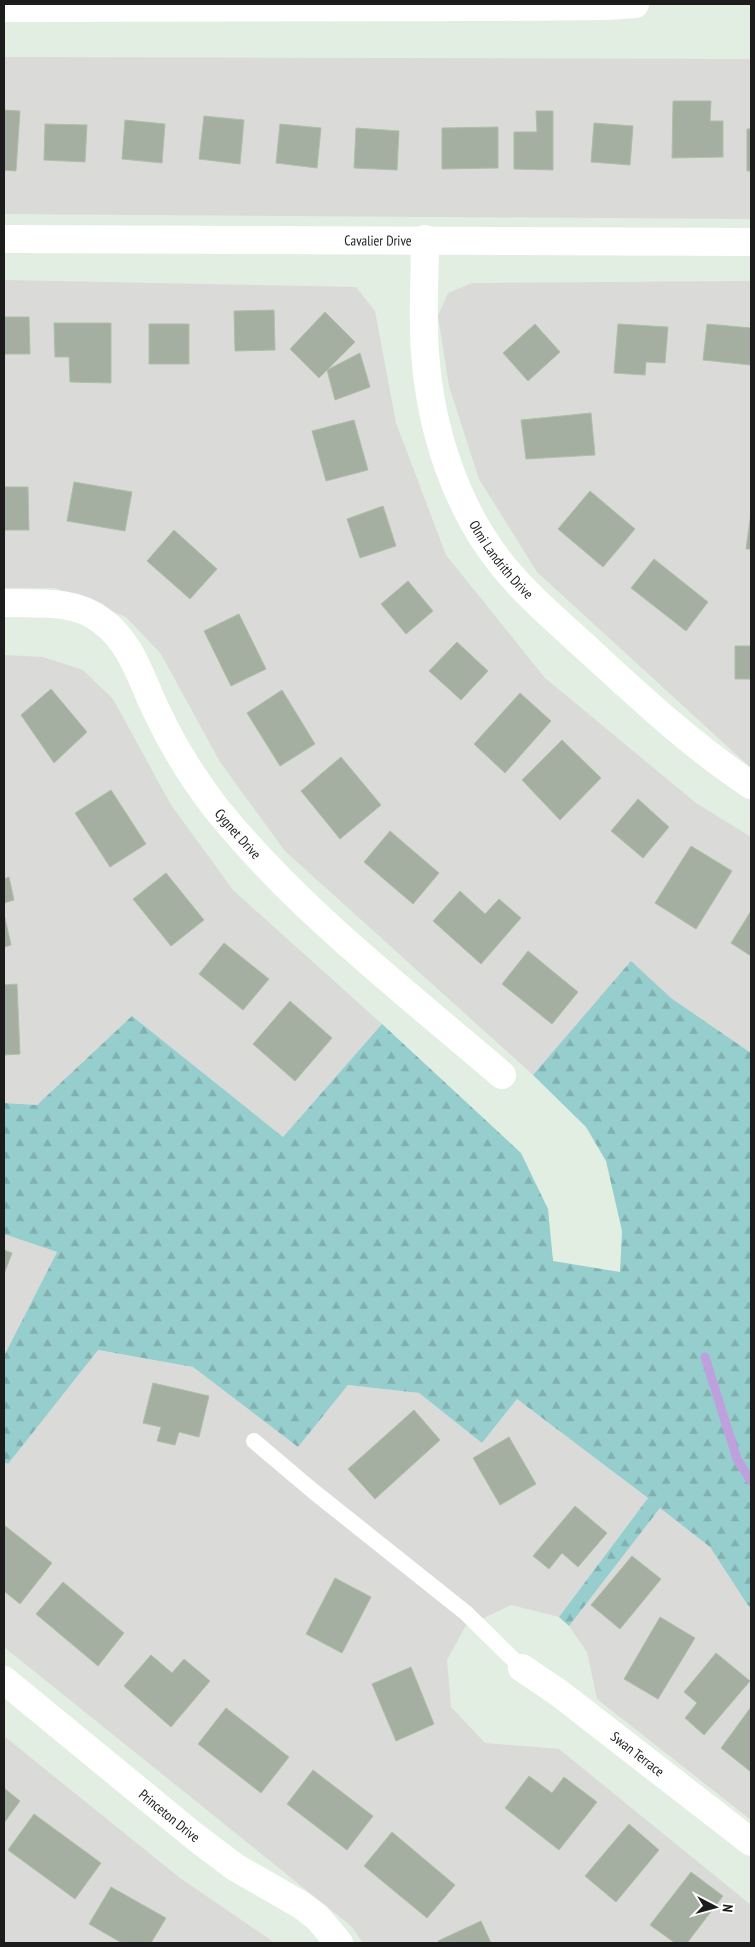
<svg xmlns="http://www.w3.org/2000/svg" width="755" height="1947" font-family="'PT Sans Narrow',sans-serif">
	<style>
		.residential { fill: #dadad9 }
		.forest { fill: url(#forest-firs) }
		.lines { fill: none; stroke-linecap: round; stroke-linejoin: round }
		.stream { stroke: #bea0dd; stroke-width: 9 }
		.building { fill: #a5afa1; stroke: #acc0a4 }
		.service { stroke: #fff; stroke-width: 16 }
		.minor { stroke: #fff; stroke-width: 28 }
		.tertiary { stroke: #fff; stroke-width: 28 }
		.labels { text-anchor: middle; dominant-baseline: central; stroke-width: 4; stroke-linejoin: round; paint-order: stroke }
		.street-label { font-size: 14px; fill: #1c1c1c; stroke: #fff }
	</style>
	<defs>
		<pattern id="forest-firs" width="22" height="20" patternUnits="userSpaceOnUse" patternTransform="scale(1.25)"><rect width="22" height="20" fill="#95cecd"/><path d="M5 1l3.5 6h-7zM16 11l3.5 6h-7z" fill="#80b0af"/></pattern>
	</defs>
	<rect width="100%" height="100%" fill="#e2eee1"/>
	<path class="residential" d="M4,57L751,59V219L4,214Z
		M4,280L356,287L375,311L396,423L446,555L545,678L696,803L751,837V1053L671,998L631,962L533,1075L285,851L220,762L161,654L126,617L55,588H4Z
		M751,281V768L537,572L479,479L449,386L438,316L448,293L472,283Z
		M4,655L43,657L83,670L113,699L171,805L233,890L382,1024L283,1137L132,1016L37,1105L4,1103Z
		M4,1234L57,1252L4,1356Z
		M97,1350L193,1367L298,1447L348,1385L419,1393L482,1443L517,1399L648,1498L559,1617L511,1605L465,1627L447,1660L451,1707L485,1743L559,1749L751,1905V1943H363L351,1926L4,1647V1462L8,1464Z
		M660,1508L710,1547L747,1604L751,1608V1820L597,1699L587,1652L569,1626Z
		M4,1736L180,1878L275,1943H4Z"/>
	<path class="forest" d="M631,961L671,998L751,1053V1608L747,1604L710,1547L660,1508L569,1626L559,1617L648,1498L517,1399L482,1443L419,1393L348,1385L298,1447L193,1367L98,1350L8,1464L4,1462V1356L57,1252L4,1234V1103L37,1105L132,1016L283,1137L382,1024L521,1153L548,1209L553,1261L620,1272L622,1231L606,1161L586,1127L533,1075Z"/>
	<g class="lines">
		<path class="stream" d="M705,1357L737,1459L751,1481"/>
	</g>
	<path class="building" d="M673,101H711L710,121H723V157L672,158Z
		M4,110L20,111L16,171L4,170Z
		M536,111H553V170L514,169V132H537Z
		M204,116L244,120L240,164L199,159Z
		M125,120L165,124L162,163L122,159Z
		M594,123L633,126L630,165L591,162Z
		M45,124L87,125L85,162L44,160Z
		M280,124L321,128L317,168L276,163Z
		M498,127V168L442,169V128Z
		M356,128L399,131L397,170L354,168Z
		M747,129H751V171H747Z
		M274,310L275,350L235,351L234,311Z
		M325,312L355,342L319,378L290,349Z
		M4,317H29L30,354H4Z
		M54,323H111V383L70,382L69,357H55Z
		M149,324H189V364H149Z
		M535,324L560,352L528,381L503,353Z
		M618,324L668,327L665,363L646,362L645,375L614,373Z
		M707,324L751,328V365L703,360Z
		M360,353L370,387L335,400L327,370Z
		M591,413L595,455L526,459L521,420Z
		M354,420L368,470L326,481L312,431Z
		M74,482L132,492L125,531L67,521Z
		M4,487H28L29,530H4Z
		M590,491L635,529L603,567L558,529Z
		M383,506L396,546L360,558L347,519Z
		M751,513V549H746Z
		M174,530L217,569L190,599L147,561Z
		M654,559L708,602L686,631L631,588Z
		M408,581L433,611L406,634L381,604Z
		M239,614L266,669L231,686L204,631Z
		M457,642L488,671L461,700L429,671Z
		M735,646H751V679H735Z
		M51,689L87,732L54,763L21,715Z
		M282,690L315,744L280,766L247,713Z
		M520,693L551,721L505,773L474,744Z
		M562,740L601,778L560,820L522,780Z
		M341,757L381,805L340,839L301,791Z
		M111,790L146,844L110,867L75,813Z
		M638,799L669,827L643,858L611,831Z
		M390,831L439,873L413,904L364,862Z
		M691,846L732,871L696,929L655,903Z
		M166,873L204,920L171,946L133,899Z
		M9,877L14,900L4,903V879Z
		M460,891L485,914L499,899L521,918L481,964L433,921Z
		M751,911V956L731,943Z
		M4,914L11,945L4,947Z
		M224,943L269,979L243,1010L199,974Z
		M528,951L578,992L552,1024L502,984Z
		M17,984L20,1054L4,1055V985Z
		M290,1001L332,1038L295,1081L253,1044Z
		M4,1250L12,1253L4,1274Z
		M153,1383L209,1396L199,1437L179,1432L175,1445L157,1441L161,1427L143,1423Z
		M414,1410L440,1440L375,1499L348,1469Z
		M509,1437L536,1484L500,1505L473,1458Z
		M575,1506L607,1533L578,1567L562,1553L549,1569L533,1556Z
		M4,1525L52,1563L20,1604L4,1591Z
		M632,1556L661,1579L620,1629L591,1605Z
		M335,1578L371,1597L342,1653L306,1634Z
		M63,1582L124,1633L98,1666L36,1614Z
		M660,1617L695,1638L658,1699L624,1679Z
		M716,1653L750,1681L704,1735L685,1718L697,1703L684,1692Z
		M151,1655L172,1673L184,1659L210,1681L171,1727L124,1686Z
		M411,1667L434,1724L396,1741L372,1684Z
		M751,1707V1772L721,1748Z
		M226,1708L289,1757L261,1793L198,1744Z
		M313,1770L373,1816L347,1850L287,1804Z
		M529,1776L552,1793L564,1777L597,1802L559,1850L505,1808Z
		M4,1788L20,1801L4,1823Z
		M34,1814L101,1863L75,1899L8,1850Z
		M629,1824L659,1850L616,1902L585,1876Z
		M392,1832L455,1885L427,1918L364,1866Z
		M691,1872L723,1896L687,1943H675L650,1925Z
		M111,1887L166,1918L151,1943H122L89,1924Z
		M481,1921L491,1943H439L438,1941Z"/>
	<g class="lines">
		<path class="service" d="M254,1441L313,1491L466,1613L522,1668"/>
		<g class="minor">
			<path id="s1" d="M4,239L751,242"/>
			<path id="s2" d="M425,239C425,277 422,315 425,352C430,427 455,507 503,566C530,599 563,626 594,655C644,701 695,748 751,785"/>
			<path id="s3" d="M4,603C36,604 75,599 102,621C133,644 141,680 158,714C173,746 193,778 215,807C297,909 403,990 502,1075"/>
			<path id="s4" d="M522,1668L559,1693L751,1842"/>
			<path id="s5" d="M4,1680L194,1836L235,1867L301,1905L317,1917L339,1943"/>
		</g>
		<path class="tertiary" d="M4,8L494,7L607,6L635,4"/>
	</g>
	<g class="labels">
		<g class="street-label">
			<text stroke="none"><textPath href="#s1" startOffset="374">Cavalier Drive</textPath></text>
			<text stroke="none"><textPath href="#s2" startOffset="338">Olmi Landrith Drive</textPath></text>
			<text stroke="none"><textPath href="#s3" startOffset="356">Cygnet Drive</textPath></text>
			<text stroke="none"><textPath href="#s4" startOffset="144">Swan Terrace</textPath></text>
			<text stroke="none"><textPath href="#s5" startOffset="214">Princeton Drive</textPath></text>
		</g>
	</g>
	<rect width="755" height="1947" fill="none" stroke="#1c1c1c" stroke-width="10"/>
	<g transform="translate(715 1907) rotate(96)" stroke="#ffffff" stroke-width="4" paint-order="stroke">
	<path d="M0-4L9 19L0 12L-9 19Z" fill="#1c1c1c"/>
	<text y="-8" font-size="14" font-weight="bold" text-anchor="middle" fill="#1c1c1c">N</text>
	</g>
</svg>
